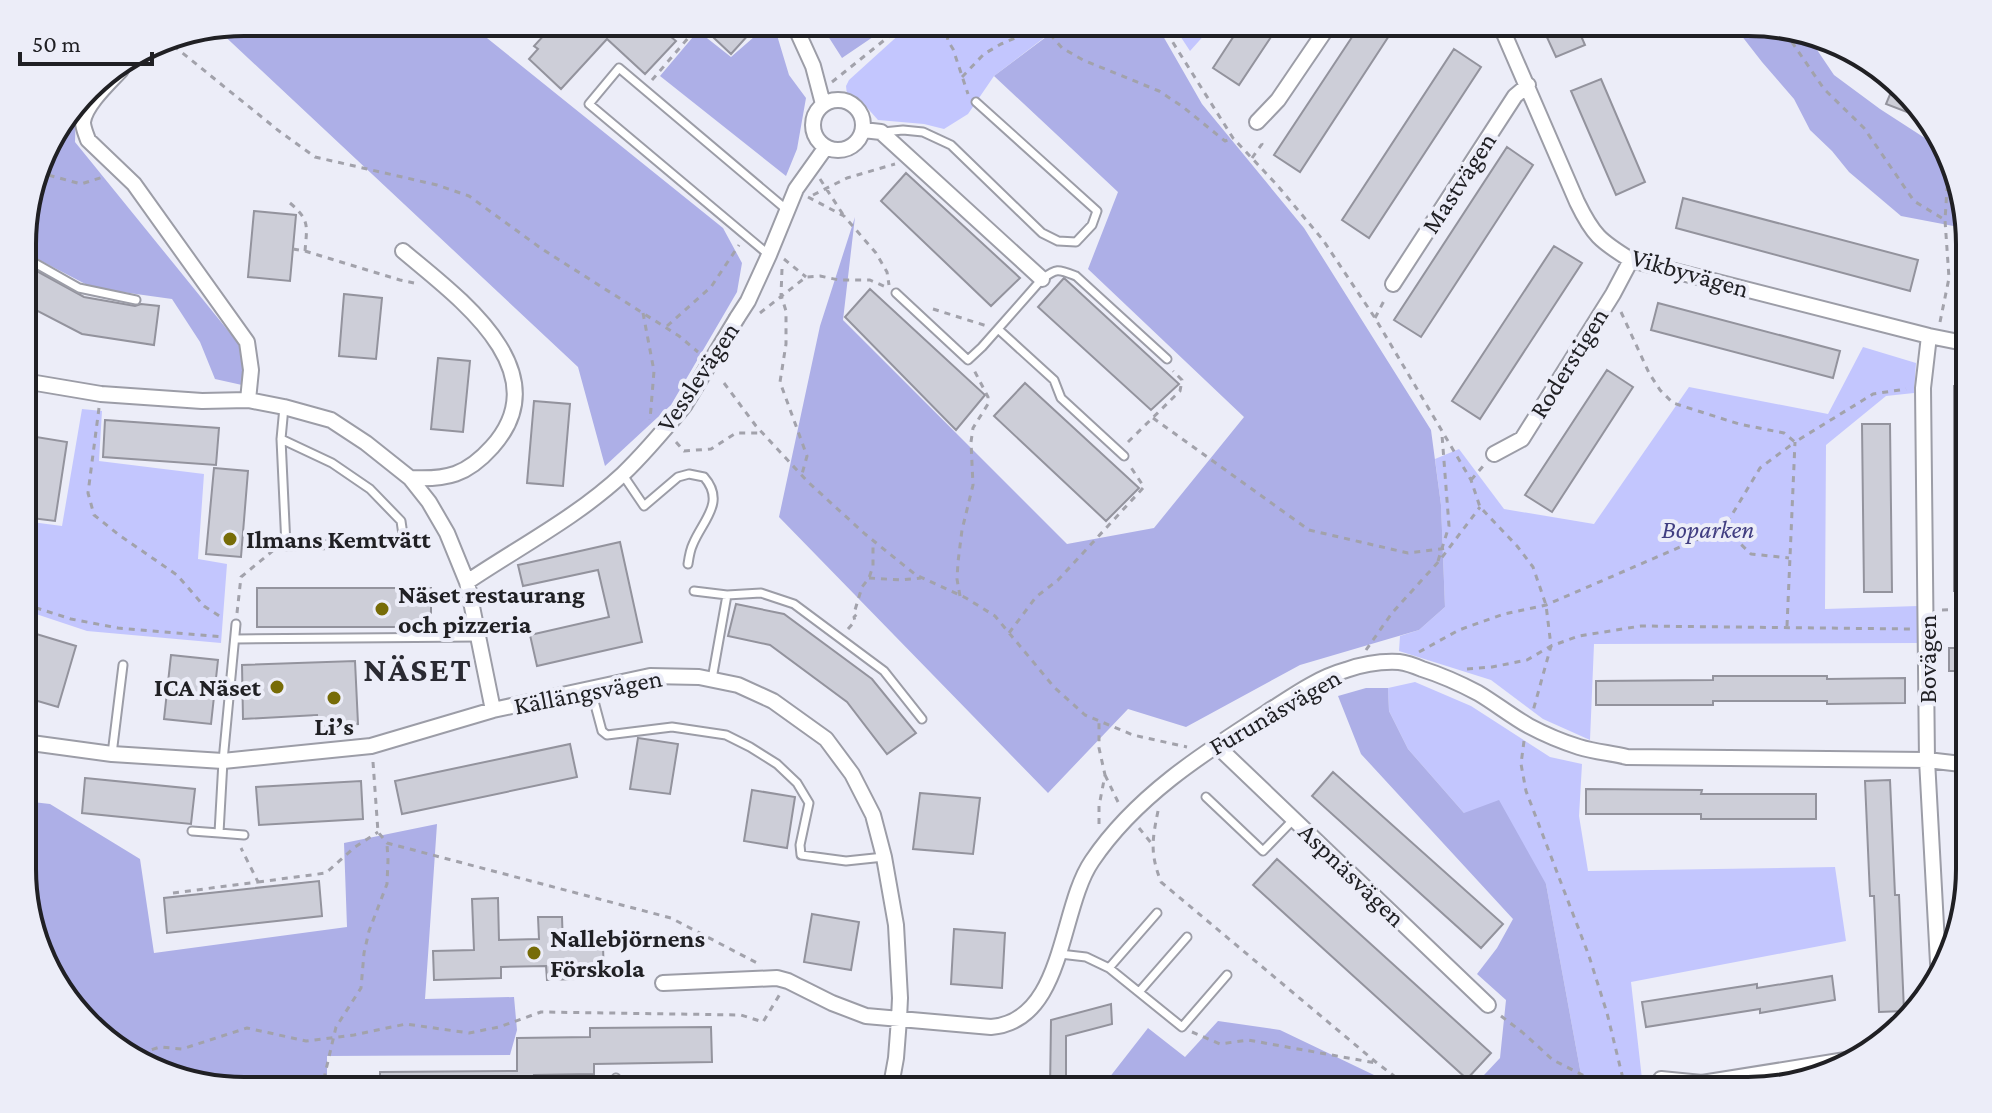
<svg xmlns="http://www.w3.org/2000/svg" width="1992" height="1113" font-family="'Crimson Pro',serif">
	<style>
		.green { fill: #c3c6fe }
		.forest { fill: #adafe7 }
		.building { fill: #cdced8; stroke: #93939d; stroke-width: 2 }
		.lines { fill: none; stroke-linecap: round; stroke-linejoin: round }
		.service-casing { stroke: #9c9da7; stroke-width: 11 }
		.minor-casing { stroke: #9c9da7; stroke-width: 18 }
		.path { stroke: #a2a2ab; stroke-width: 3; stroke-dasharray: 6 6; stroke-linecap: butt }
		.service { stroke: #fff; stroke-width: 7 }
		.minor { stroke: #fff; stroke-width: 14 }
		.minor-bridge-casing { stroke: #9c9da7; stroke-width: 18; stroke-linecap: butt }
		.minor-bridge { stroke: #fff; stroke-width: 14 }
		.poi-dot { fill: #776c07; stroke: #ecedf8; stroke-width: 3 }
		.labels { text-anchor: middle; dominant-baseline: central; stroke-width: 8; stroke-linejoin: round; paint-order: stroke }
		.street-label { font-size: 26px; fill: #202024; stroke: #ecedf8 }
		.park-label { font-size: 26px; font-style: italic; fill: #413e81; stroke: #ecedf8 }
		.poi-label { font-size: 26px; font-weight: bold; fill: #202024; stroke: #ecedf8; text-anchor: start }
		.district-label { font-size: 34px; font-weight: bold; letter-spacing: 2px; fill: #2a2a32; stroke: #ecedf8 }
		.rim { fill: none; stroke: #202024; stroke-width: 4 }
	</style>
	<rect width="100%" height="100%" fill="#ecedf8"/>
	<path class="green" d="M913,22H990L1049,34L994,76L968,114L944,129L924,124L878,120L862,102L847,95L846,86L849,80Z
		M1171,22H1216L1190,51Z
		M1863,347L1916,363L1914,393L1886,396L1826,445L1825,609L1918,606V643L1594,644L1590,740L1543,719L1491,680L1399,651L1400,636L1419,630L1445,607L1441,505L1435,459L1459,449L1504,509L1594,524L1689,387L1828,414Z
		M82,409L102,411L99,461L204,474L198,559L227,564L221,643L87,631L36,614L24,643V521L62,526Z
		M1415,682L1471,706L1550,757L1582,764L1579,816L1588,871L1835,867L1846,941L1631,982L1642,1079L1646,1091H1584L1546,884L1464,813L1408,749L1389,711L1388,688Z"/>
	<path class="forest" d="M244,22H467L723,228L742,263L737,292L671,405L605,466L578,367L216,28Z
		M771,22H773L789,75L806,98L797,149L786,176L660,76L698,31L731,57Z
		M819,22H895L842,58Z
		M1066,22H1155L1202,104L1304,228L1431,430L1441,505L1445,607L1419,630L1300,665L1186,727L1128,709L1048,793L779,517L820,326L855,217L843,320L1067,544L1154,528L1244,417L1088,269L1118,192L994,76Z
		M1736,22H1748L1809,38L1834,75L1880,109L1931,142H1940L1969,229L1901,216L1849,172L1832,151L1810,130L1794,99L1762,62L1734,26Z
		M76,106L75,142L243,349L242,385L215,379L200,342L172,299L93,288L24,252V216L45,146Z
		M1366,688H1388L1389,711L1408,749L1464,813L1499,800L1546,884L1584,1091H1469L1500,1058L1506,1000L1477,974L1497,948L1513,919L1361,754L1338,696Z
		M24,801L50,804L140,859L154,953L347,927L344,843L437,824L425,999L514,997L517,1030L510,1055L327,1056V1091H244L134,1061L59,992L24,897Z
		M1218,1021L1280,1030L1374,1075L1394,1091H1276L1144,1076L1109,1078L1148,1028L1185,1057Z"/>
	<path class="building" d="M556,22H653L676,41L645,74L607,39L561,89L529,59L538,49L534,46Z
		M697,22H760L731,54Z
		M1243,22H1281L1239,85L1213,68Z
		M1362,22H1398L1300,172L1274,155Z
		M1540,22H1575L1585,45L1556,57Z
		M1454,49L1481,67L1369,238L1342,220Z
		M1601,79L1645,182L1616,195L1571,91Z
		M1894,85L1933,121V122L1886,104Z
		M1507,147L1533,165L1421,337L1394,320Z
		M906,173L1020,278L991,306L881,201Z
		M1683,198L1918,260L1910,291L1676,228Z
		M254,211L296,215L290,281L248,277Z
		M1554,246L1582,263L1480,419L1452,401Z
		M24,264L84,297L135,306L141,304L159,306L154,345L82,334L24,304Z
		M1064,278L1179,384L1151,410L1038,307Z
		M870,289L985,395L956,430L845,317Z
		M344,294L382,298L376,359L339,356Z
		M1658,303L1840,351L1833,378L1651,330Z
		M438,358L470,361L463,432L431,429Z
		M1607,370L1633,387L1552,512L1525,495Z
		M1025,383L1139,488L1106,521L994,416Z
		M1954,386H1970V591H1954Z
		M534,401L570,404L563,486L527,483Z
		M105,420L219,428L216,465L103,457Z
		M1862,424H1890L1892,592H1864Z
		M24,435L67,442L55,521L24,517Z
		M214,468L248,471L241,557L206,554Z
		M620,542L642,642L537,666L530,635L609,617L598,570L523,586L518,565Z
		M257,588H431V627H257Z
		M736,604L784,614L872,679L916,733L887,754L847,702L770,645L728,636Z
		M33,633L76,646L58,707L24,697V663Z
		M1949,648H1970V671H1949Z
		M171,655L218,660L211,724L164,719Z
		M355,661L358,724L318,727L317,715L243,719L242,665Z
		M1713,676H1827V679L1905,678V703L1827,704V701H1713V705H1596V681L1713,680Z
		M638,738L678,744L670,794L630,789Z
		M570,744L577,777L402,814L395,781Z
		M1333,772L1503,924L1481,948L1312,796Z
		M85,778L195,789L191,824L82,813Z
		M1890,780L1895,895H1899L1904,1011L1879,1012L1874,896H1870L1865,781Z
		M361,781L363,819L259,825L256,787Z
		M1586,789L1702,790L1701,794H1816V819H1701V814H1586Z
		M752,790L795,797L787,848L744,841Z
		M920,793L980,798L973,854L913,849Z
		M1277,859L1491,1053L1467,1079L1253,885Z
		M319,881L322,916L167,933L164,898Z
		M498,898L499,940L539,939L538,917H562L563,947L603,946L604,978L547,980L546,966L501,967V978L434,980L433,951L474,950L472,899Z
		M812,914L859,922L851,970L804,962Z
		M954,929L1005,933L1002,988L951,984Z
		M1832,976L1835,1000L1760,1013V1009L1646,1027L1642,1002L1757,984V988Z
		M1111,1004L1112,1024L1066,1036V1091H1050L1051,1020Z
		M711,1027L712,1062L594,1064V1074L534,1075L535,1091H380V1072L517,1071V1038L590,1037V1028Z"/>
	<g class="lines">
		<defs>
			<path id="service" d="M883,132L903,130L923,132L951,145L1042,233L1058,241L1076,242L1092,225L1097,211L976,102
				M769,255L589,104L619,68L787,210
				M24,257L79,288L136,300
				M896,293L968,360L982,347L1042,279C1057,268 1058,269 1076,276L1167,359
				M998,329L1054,380L1061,398L1124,456
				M281,439L332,463L370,489L401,521L404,542L286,546L281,439L284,407
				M623,475L644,506L678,477L689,474L704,477C726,502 703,520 693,544C690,550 689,557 688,564
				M694,591L727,595
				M236,624L223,761L219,833L244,835
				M236,639L478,637
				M712,679L727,595L761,593L794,604L884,671L922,719
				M591,690L602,731L607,735L672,727L726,735L750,747L777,764L797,783L809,803L800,845L801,855L846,861L884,857
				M112,754L123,665
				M1206,797L1263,851L1294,819
				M192,831L219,833
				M1060,954L1086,957L1109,968L1182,1027L1227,975
				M1109,968L1157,913
				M1139,992L1187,937
				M616,1078L618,1091"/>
			<path id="minor" d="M793,22L813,66L823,104
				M1499,22L1577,202C1593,235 1600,241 1631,260L1929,336L1969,344
				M121,70C110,82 85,105 83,122C83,128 86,134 88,140L134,184L247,342L251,370L248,400
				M813 125a25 25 0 1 1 50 0a25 25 0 1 1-50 0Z
				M1257,122L1278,100L1331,22
				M863,130L881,132L1042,279
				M403,251C456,296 561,370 492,447C467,475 447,480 410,478
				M1393,284L1515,96L1528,85
				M737,318L748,301L769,255L796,189L826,147
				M1929,336L1923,388L1927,760L1939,981
				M24,381L101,394L202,401L248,400L284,407L331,420L366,443L410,478L429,502L447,533L467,582L493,710
				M1494,454L1522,439L1613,294L1631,260
				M467,582C519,547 577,517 623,474C645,453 665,429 684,406
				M24,742L112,754L223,761L371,746L493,710L650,676L699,677L738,685L773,701L826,739L852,774L873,815L884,857L896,925L900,998L899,1019L896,1058L890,1091
				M1216,745L1488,1005
				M663,983L777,978L788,981L832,1003L866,1016L991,1027C1065,1021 1059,909 1092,861C1135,797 1202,754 1266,713C1291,697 1317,678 1346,670C1363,664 1381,661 1399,662C1407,663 1415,666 1422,669C1441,675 1461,684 1478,693C1495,703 1511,716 1529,726C1544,734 1563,742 1579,747C1595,752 1611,753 1627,757L1927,760L1970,765
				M1661,1079L1702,1083L1864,1057"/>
		</defs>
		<use href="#service" class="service-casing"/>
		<use href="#minor" class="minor-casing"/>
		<path class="path" d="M945,22L948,41L953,49L968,94
			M1022,22C1041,26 1058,32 1076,22
			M1160,22L1233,138L1277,185L1323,240L1375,318L1442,431L1471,480L1480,507L1517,546L1533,567L1546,605L1551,646L1533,711
			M1785,32L1824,89L1864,128L1914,201L1945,220
			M164,38L279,131L315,157L437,185L469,196L542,249L679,336L698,352
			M962,77L984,54L1001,44L1043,26L1062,48L1083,60L1159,91L1183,107L1225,141L1233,138
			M652,80L689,37L690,28L685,22
			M832,82L907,22
			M1252,158L1262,144L1260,138
			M37,172L81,184L103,177
			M820,179L844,216
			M813,195L847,178L895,164
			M808,197L844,216L876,253L887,272L889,285
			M290,203C310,220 307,226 305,251
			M293,249L305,251L400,280L414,283
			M784,259L806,277
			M782,269L781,295L786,311V344L780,382L807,456L802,474
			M933,309L987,326
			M1621,312L1649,373L1660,390L1673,403L1739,424L1784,433L1795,442L1873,394L1906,389
			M643,313L654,371L650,420
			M760,313L806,277L820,276L839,280H870L886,287
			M1375,318L1386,297
			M1940,322L1949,278L1945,220L1947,189L1950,172
			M667,326L711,287L739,245
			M724,383L756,426L808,482L865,534L916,575L966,598L995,616L1054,687L1085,715L1133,735L1187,747
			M99,408L88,493L94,515L119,535L177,575L204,606L224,619
			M1153,418L1309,530L1408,553L1449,548
			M676,442L684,451L711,449L736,433H762
			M1128,442L1180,391L1182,380L1173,371
			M1471,480L1484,465
			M1724,528L1751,554L1789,558
			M1438,561L1449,526L1442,435
			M869,578L901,580L921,578
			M960,596L957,579L958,562L962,530L973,485L971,442L973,428L988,404V397L974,370
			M24,604L71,619L118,628L224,637
			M1942,610L1970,609
			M237,613L241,577L275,549
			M1787,626L1795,442
			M848,629L855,621L854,617L857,614L855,610L862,587L869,578L873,566V542
			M1009,633L1036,597L1058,580L1144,487L1130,466
			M1366,650L1392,613L1440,560L1480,507
			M1419,652L1459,630L1504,614L1546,605L1724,528L1760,468L1795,442
			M1467,669L1492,667L1527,660L1551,646L1579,636L1641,626L1912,629
			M1524,741L1521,764L1526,791L1589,956L1607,1013L1626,1091
			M373,762L378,832L387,843L671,918L757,963
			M1105,775L1119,804
			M1158,811C1152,841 1150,853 1161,882L1377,1063L1414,1091
			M1099,824V806L1105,775L1099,748V721
			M1139,828L1152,844
			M258,882L326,873L355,847L378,832
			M173,893L258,882L241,848
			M1501,1016L1522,1032L1553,1060L1614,1091
			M1192,1032L1220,1044L1248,1040L1376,1063
			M129,1057L160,1047L182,1049L247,1028L306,1041L354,1035L406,1024L469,1033L499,1027L541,1012L741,1015L763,1022L780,994
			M321,1091L336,1027L361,988L364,953L369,931L387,884L388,860L387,844"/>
		<use href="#service" class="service"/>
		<use href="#minor" class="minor"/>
		<defs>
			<path id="minor-bridge" d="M684,406L737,318"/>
		</defs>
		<use href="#minor-bridge" class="minor-bridge-casing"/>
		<use href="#minor-bridge" class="minor-bridge"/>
	</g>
	<g class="poi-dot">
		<circle cx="230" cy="539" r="8"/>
		<circle cx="382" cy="609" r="8"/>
		<circle cx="277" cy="687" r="8"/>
		<circle cx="334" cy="698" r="8"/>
		<circle cx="534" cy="953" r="8"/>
	</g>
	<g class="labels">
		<g class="street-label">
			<text transform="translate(1459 183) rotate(-57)">Mastvägen</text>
			<text transform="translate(1690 273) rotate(16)">Vikbyvägen</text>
			<text transform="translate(1569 363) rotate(-58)">Roderstigen</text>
			<text transform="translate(698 377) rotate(-56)">Vesslevägen</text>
			<text transform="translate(1927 659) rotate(-90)">Bovägen</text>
			<text transform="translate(588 692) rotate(-11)">Källängsvägen</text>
			<text transform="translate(1275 712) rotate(-30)">Furunäsvägen</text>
			<text transform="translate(1352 875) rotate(44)">Aspnäsvägen</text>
		</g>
		<g class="park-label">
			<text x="1708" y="529">Boparken</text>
		</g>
		<g class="poi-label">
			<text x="246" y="539">Ilmans Kemtvätt</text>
			<text x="398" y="594">Näset restaurang<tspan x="398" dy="30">och pizzeria</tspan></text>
			<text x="261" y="687" text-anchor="end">ICA Näset</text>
			<text x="334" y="726" text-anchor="middle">Li’s</text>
			<text x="550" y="938">Nallebjörnens<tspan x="550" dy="30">Förskola</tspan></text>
		</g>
		<g class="district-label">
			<text x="418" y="669">NÄSET</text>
		</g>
	</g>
	<path d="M0 0H1992V1113H0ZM244 36H1748A208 208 0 0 1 1956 244V869A208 208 0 0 1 1748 1077H244A208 208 0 0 1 36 869V244A208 208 0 0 1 244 36Z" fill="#ecedf8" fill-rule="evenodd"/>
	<path class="rim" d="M244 36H1748A208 208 0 0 1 1956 244V869A208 208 0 0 1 1748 1077H244A208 208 0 0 1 36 869V244A208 208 0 0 1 244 36Z"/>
	<path d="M20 52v12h132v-12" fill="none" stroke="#202024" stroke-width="4"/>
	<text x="32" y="52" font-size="24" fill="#202024" stroke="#ecedf8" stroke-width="6" paint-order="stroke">50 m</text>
</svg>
